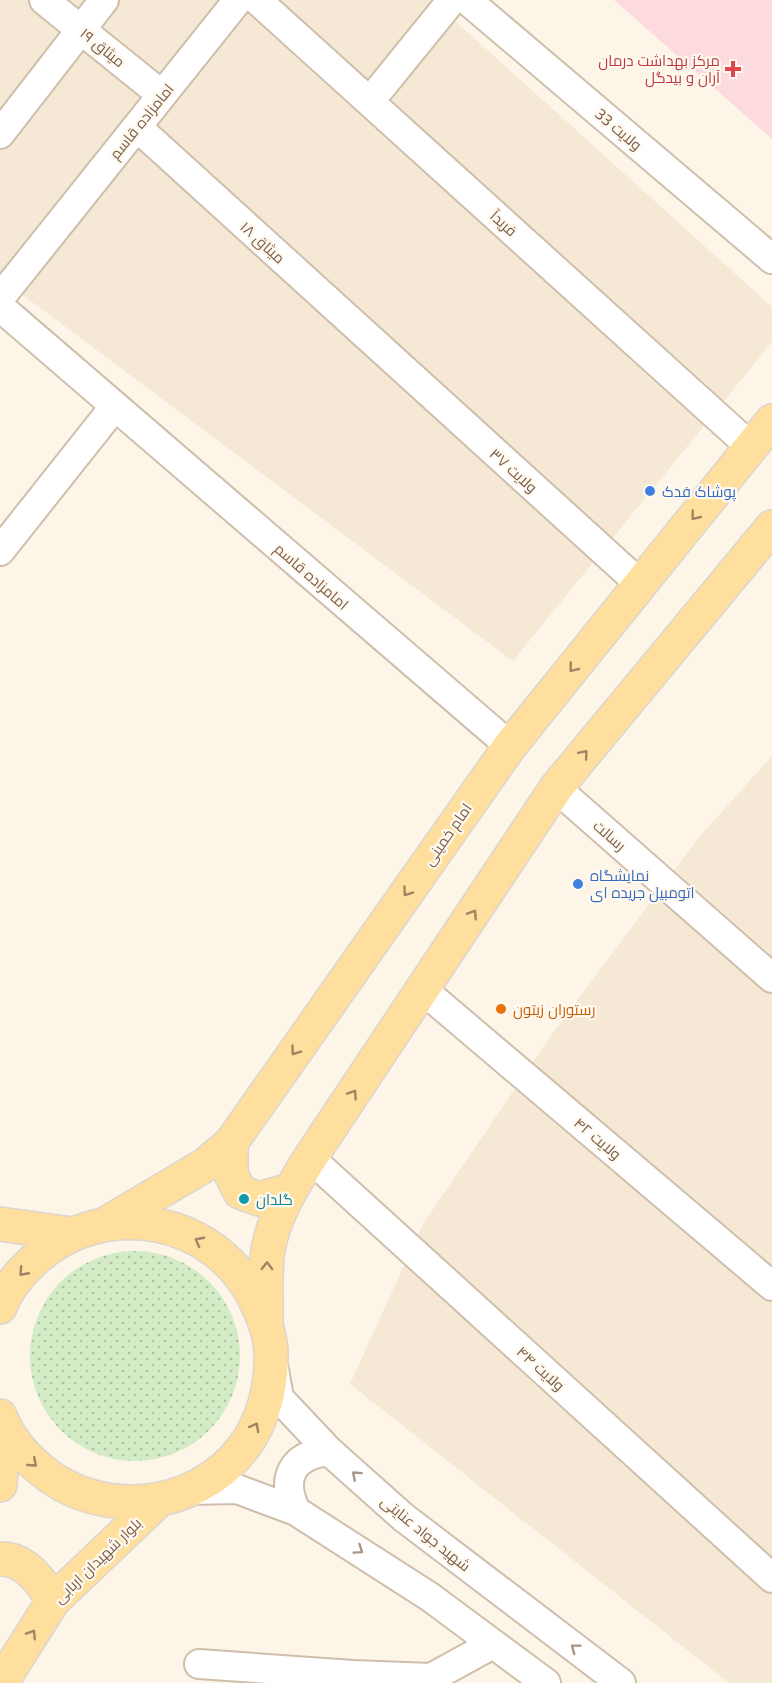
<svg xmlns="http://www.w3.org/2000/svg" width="772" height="1683" font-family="'Noto Sans',Cairo,sans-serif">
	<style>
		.residential { fill: #f5e8d5 }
		.medical { fill: #fcdadd }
		.grass { fill: url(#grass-dots) }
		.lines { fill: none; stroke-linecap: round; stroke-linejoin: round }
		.minor-casing { stroke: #d0beac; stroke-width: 32 }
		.major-casing { stroke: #dcd5d0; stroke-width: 36 }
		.minor { stroke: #fff; stroke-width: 28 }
		.major { stroke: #fedf9e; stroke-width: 33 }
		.oneway { stroke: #a18463 }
		.oneway2 { stroke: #a89689 }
		.health-dot { fill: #e0444e; stroke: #fff9ef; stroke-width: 2 }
		.shop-dot { fill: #3f7fe0; stroke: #fff9ef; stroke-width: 2 }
		.food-dot { fill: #e8710a; stroke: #fff9ef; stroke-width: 2 }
		.culture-dot { fill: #0f9aa8; stroke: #fff9ef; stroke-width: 2 }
		.labels { text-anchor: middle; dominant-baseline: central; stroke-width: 4.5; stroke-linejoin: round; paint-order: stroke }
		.street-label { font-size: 15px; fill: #795d4a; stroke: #fff9ef }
		.health-label { font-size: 15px; fill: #be3a42; stroke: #fff9ef; text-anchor: end }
		.shop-label { font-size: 15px; fill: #366cbe; stroke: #fff9ef; text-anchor: start }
		.food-label { font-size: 15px; fill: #c56008; stroke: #fff9ef; text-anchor: start }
		.culture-label { font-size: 15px; fill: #0d838f; stroke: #fff9ef; text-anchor: start }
	</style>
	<defs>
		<pattern id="grass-dots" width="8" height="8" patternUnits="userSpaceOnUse" patternTransform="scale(1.5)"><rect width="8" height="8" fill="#d3ecc5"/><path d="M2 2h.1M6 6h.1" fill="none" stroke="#b0c2a2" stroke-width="1.8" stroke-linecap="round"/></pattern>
	</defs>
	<rect width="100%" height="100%" fill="#fdf6e8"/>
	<path class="residential" d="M0,0H432L772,307V342L513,661L0,278Z
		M772,756V1683H729L350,1384L423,1224L550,1037L700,836Z"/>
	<path class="medical" d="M614,0H772V139Z"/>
	<path class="grass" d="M30 1356a105 105 0 1 1 210 0a105 105 0 1 1-210 0Z"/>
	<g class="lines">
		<defs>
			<path id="minor" d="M44,0L162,95
				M257,0L751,447
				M467,0L772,259
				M370,101L452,0
				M137,127L640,584
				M0,134L104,0
				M0,298L238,0
				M0,307L510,746
				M0,551L115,406
				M556,788L772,978
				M423,990L772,1286
				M310,1158L772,1578
				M273,1364L279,1398L329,1451L403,1517L621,1683
				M190,1490L237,1489L296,1511L430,1597L546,1683
				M296,1511C280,1478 292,1455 329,1451
				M199,1664L353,1675L431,1678L493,1644"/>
			<path id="major" d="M231,1143V1174L240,1192L259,1199L290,1190
				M107,1223L205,1165L231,1143L510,746L772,421
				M0,1224L72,1234
				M0,1307C6,1291 18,1275 31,1263C100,1195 219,1215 258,1306C265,1321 271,1337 271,1354C272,1387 263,1422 243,1448C195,1511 99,1520 40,1469C23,1455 8,1437 0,1416
				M266,1324C267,1301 264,1274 268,1250C274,1216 292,1187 310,1158L556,788L772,527
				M0,1485L4,1426
				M0,1559C25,1558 42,1582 53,1601
				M1,1683L53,1601L158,1501"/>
		</defs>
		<use href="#minor" class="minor-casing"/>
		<use href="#major" class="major-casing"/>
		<use href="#minor" class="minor"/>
		<use href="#major" class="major"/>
	</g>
	<defs><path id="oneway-chevron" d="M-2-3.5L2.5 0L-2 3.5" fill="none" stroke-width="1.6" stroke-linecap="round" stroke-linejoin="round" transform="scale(1.5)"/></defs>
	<g class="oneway">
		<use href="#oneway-chevron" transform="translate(695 516) rotate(129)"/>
		<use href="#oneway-chevron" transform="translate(573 668) rotate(129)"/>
		<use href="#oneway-chevron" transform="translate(584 754) rotate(-50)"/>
		<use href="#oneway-chevron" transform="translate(407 892) rotate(125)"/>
		<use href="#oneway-chevron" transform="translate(473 914) rotate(-57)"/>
		<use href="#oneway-chevron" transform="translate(295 1051) rotate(125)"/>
		<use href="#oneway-chevron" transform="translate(353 1094) rotate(-56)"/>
		<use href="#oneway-chevron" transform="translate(199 1241) rotate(-152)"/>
		<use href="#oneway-chevron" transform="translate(267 1266) rotate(-89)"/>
		<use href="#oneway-chevron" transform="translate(23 1272) rotate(132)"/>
		<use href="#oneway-chevron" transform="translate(255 1427) rotate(-61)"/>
		<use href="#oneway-chevron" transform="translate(33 1463) rotate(41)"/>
		<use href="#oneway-chevron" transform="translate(32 1634) rotate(-57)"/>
	</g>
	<g class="oneway2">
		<use href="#oneway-chevron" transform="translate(356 1475) rotate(-138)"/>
		<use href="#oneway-chevron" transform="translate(359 1550) rotate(34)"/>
		<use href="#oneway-chevron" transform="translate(575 1648) rotate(-143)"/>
	</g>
	<path class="health-dot" d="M730 60h6v6h6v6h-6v6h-6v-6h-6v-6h6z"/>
	<g class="shop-dot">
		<circle cx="650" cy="491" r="6"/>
		<circle cx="578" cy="884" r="6"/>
	</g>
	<circle class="food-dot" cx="501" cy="1009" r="6"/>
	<circle class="culture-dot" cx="244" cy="1199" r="6"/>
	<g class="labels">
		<g class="street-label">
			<text transform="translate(103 47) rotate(39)">میثاق ۱۹</text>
			<text transform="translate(141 121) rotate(-51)">امامزاده قاسم</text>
			<text transform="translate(619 129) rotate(40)">ولایت 33</text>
			<text transform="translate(504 223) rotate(42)">فریدآ</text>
			<text transform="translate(263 242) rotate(42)">میثاق ۱۸</text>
			<text transform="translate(514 470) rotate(42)">ولایت ۳۷</text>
			<text transform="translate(312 576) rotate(41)">امامزاده قاسم</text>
			<text transform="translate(447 834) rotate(-55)">امام خمینی</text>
			<text transform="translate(610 835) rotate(41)">رسالت</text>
			<text transform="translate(598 1138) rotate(40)">ولایت ۴۲</text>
			<text transform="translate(541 1368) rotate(42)">ولایت ۴۴</text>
			<text transform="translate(426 1533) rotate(39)">شهید جواد عنایتی</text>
			<text transform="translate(97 1560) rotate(-44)">بلوار شهیدان اربابی</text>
		</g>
		<g class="health-label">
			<text x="720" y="60">مرکز بهداشت درمان<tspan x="720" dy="17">آران و بیدگل</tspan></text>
		</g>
		<g class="shop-label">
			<text x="662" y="491">پوشاک فدک</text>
			<text x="590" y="875">نمایشگاه<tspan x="590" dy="17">اتومبیل جریده ای</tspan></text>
		</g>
		<g class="food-label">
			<text x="513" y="1009">رستوران زیتون</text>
		</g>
		<g class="culture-label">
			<text x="256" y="1199">گلدان</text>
		</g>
	</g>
</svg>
